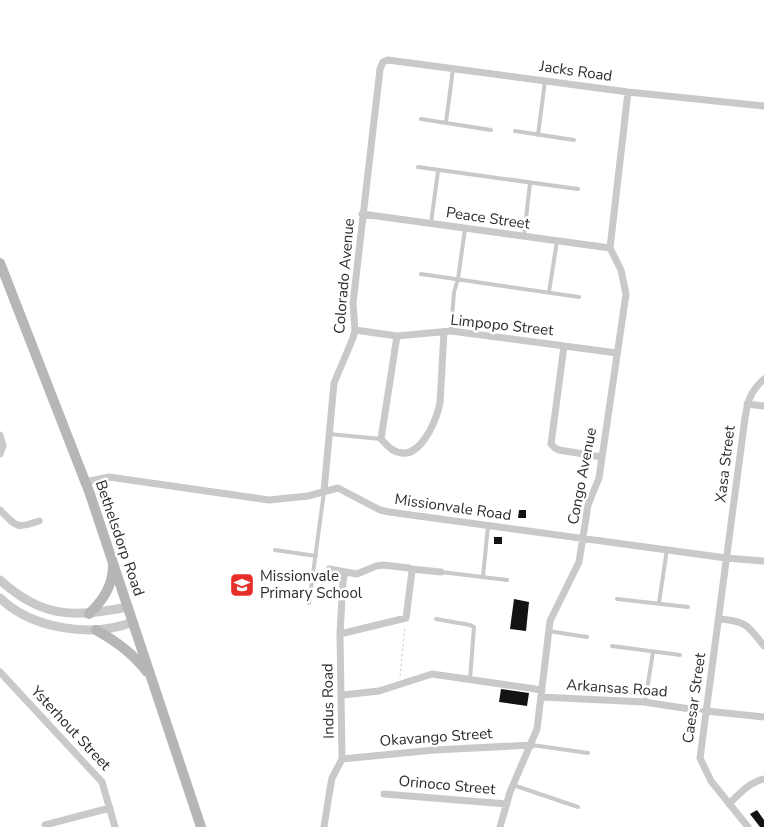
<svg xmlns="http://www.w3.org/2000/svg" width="764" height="827" font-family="'Nunito Sans',sans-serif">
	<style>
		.building { fill: #131313 }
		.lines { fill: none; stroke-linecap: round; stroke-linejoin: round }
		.path { stroke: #c9c9c9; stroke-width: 1; stroke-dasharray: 2.5 2.5; stroke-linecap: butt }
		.service { stroke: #c9c9c9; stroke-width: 4 }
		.minor { stroke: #c9c9c9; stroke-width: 7 }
		.tertiary { stroke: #c9c9c9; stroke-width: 9 }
		.secondary { stroke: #b6b6b6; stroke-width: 10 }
		.labels { text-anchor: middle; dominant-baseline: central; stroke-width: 5; stroke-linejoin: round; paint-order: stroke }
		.street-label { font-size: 15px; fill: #2c2c2c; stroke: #fff }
		.poi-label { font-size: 15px; fill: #2c2c2c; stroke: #fff; text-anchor: start }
	</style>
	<rect width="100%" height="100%" fill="#fff"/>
	<path class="building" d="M519,510H526V518H518Z
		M494,537H502V544H494Z
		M514,599L529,602L526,631L510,629Z
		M501,689L529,693L527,706L499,702Z
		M757,810L764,820V827H760L750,814Z"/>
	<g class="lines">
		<path class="path" d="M400,676L405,626"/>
		<path class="service" d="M421,119L491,130
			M446,122L453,69
			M515,131L574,140
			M538,135L545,81
			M418,167L578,189
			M431,223L438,171
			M524,236L530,183
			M421,274L579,297
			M549,292L557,241
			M451,331L454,292L458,279L465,229
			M329,434L381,439
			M275,550L316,556
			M441,572L507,580
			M483,576L488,526
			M617,599L688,607
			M309,603L324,492
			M659,603L667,549
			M436,619L470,625L474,627L470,679
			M548,631L587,637
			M612,646L680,655
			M645,702L653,652
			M690,709L706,711
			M532,745L588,753
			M513,785L578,807"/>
		<path class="minor" d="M362,214L610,248
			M355,330L397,336L451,331L617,353
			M397,336L381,439C385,443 389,448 393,450C419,465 436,421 440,403L444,332
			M564,346L551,444L555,448L559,450L602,457
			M747,404L764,406
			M0,435L3,446L0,454
			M85,482L109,477L269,500L308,496L338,488L380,510L389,512L726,558L764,561
			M324,491L334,383L353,338L355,330L353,303L380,69L383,62L388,60L628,92L764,106
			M0,510C17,527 16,529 39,521
			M329,569L357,574L376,566L383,565L409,568L412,571L406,618L340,634
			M411,569L441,572
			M719,619C746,621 748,625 764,646
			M0,672L102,782L115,827
			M342,695L379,691L432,674L542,690
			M541,697L644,702L690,709
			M706,711L764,717
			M342,759L434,750L532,745
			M384,794L507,804
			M729,804C739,794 750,782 764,779
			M45,825L110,808
			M324,827L330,789L332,778L342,759L340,634L343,581L345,572
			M500,827L510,792L537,729L550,621L579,562L588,505L599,478L626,294L621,270L610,248L628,92
			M748,827L711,781L700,758L745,418C748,400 750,392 764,379"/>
		<path class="tertiary" d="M0,580C43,619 74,617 128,607
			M0,598C32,629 92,638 133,622"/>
		<path class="secondary" d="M0,263L90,494L201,827
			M89,614C103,600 113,586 113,565
			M96,630C116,641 133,653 147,672"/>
	</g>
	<defs>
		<symbol id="school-square" viewBox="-11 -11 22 22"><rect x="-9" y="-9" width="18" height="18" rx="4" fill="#e72e29" stroke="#fff"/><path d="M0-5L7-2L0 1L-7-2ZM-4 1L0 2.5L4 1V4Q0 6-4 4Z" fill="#fff"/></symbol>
	</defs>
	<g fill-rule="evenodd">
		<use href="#school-square" x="228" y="571" width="28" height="28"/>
	</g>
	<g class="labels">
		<g class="street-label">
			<text transform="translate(576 71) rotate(8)">Jacks Road</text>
			<text transform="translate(488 218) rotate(8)">Peace Street</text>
			<text transform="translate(344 276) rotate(-85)">Colorado Avenue</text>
			<text transform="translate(502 325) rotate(6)">Limpopo Street</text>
			<text transform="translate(725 464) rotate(-83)">Xasa Street</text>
			<text transform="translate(582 476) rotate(-79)">Congo Avenue</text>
			<text transform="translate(453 507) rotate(8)">Missionvale Road</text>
			<text transform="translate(120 538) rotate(71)">Bethelsdorp Road</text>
			<text transform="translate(617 688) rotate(4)">Arkansas Road</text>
			<text transform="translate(694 698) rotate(-82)">Caesar Street</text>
			<text transform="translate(328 701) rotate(-91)">Indus Road</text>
			<text transform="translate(71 728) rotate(47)">Ysterhout Street</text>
			<text transform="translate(436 737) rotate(-4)">Okavango Street</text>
			<text transform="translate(447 785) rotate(5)">Orinoco Street</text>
		</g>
		<g class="poi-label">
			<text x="260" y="576">Missionvale<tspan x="260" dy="17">Primary School</tspan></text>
		</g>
	</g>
</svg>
